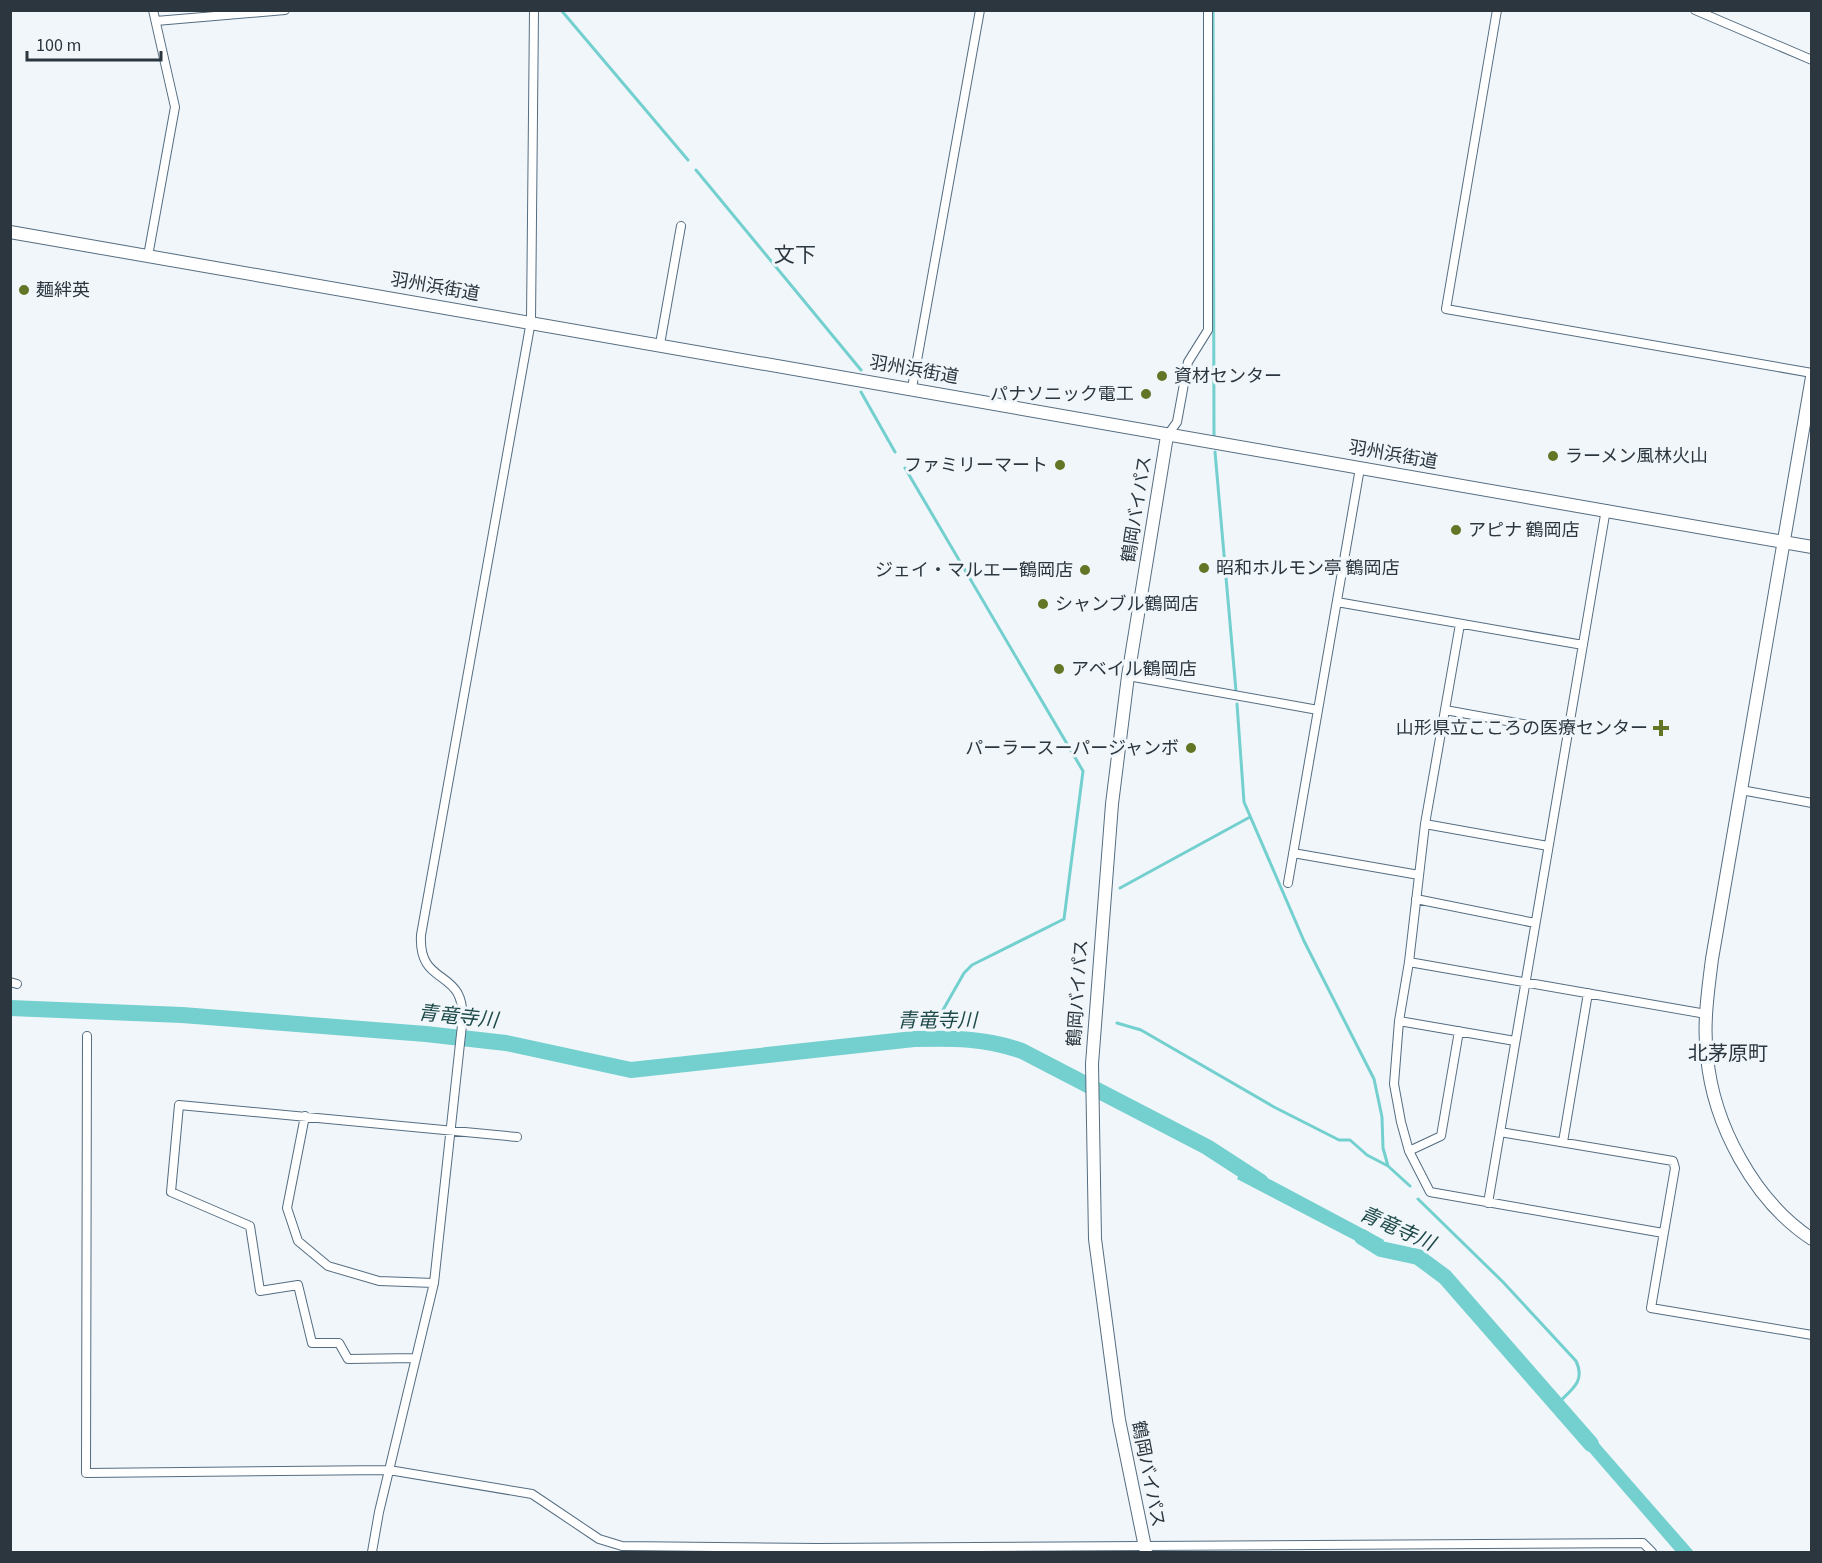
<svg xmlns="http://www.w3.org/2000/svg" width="1822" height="1563" font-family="'Source Sans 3','Noto Sans JP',sans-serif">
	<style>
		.water { fill: #73d0cf }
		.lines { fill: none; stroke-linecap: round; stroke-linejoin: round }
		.stream { stroke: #73d0cf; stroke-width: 3 }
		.river { stroke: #73d0cf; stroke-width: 16 }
		.street-casing { stroke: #556d81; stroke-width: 10 }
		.secondary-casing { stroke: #556d81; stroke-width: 14 }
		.street { stroke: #fff; stroke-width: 8 }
		.secondary { stroke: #fff; stroke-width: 12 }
		.poi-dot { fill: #637625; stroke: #f0f6fa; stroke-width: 2 }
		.labels { text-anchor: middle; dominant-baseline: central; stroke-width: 6; stroke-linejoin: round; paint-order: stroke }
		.street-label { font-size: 18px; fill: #2b363f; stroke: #f0f6fa }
		.poi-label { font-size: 18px; fill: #2b363f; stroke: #f0f6fa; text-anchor: start }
		.water-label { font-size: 20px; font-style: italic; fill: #1f4a4a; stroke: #f0f6fa }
		.neighbourhood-label { font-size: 20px; fill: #2b363f; stroke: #f0f6fa }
		.quarter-label { font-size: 21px; fill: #2b363f; stroke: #f0f6fa }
	</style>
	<rect width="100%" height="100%" fill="#f0f6fa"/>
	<path class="water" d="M1243,1165L1384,1240L1379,1253L1237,1179Z
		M1581,1423L1694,1552H1676L1572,1432Z"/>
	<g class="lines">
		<path class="stream" d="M561,10L688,160
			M1213,10L1214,436
			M696,170L861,370
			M861,392L895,452
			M1215,452L1236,691
			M905,468L1083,771L1064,919L972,965L964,973L939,1017
			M1237,704L1244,802L1304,941L1374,1079L1382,1117L1383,1148L1388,1166
			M1120,888L1250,817
			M1117,1023L1141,1030L1274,1107L1339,1140H1350L1367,1155L1388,1166L1410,1186
			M928,1039L932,1032
			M1418,1199L1503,1282L1576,1361C1586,1382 1571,1390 1557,1404"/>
		<path class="river" d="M10,1008L182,1015L426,1034L506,1043L631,1070L914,1039C952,1038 986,1038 1022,1051L1207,1147L1261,1182
			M1362,1237L1381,1249L1418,1257L1445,1277L1591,1444"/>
		<defs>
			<path id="street" d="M1497,10L1446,309L1812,373
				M1695,10L1812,60
				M156,21L285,10
				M148,256L175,107L153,10
				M660,344L681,226
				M912,388L980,10
				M1167,436L1177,422L1188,362L1208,330V10
				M1337,602L1583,645
				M1460,624L1425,824L1409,962L1399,1021L1394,1084L1401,1122L1409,1151L1430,1192L1663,1233
				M1128,676L1318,710
				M1445,710L1568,732
				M1741,790L1812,803
				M1425,824L1548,846
				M1293,853L1419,875
				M1288,883L1360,468
				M1416,899L1535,923
				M1409,962L1706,1014
				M10,982L17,984
				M1399,1021L1515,1041
				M87,1036L86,1473L389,1470L532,1494L599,1539L622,1546L818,1548L1643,1543L1652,1552
				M305,1116L287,1208L298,1241L328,1266L379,1281L434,1283
				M1500,1132L1673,1161L1675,1168L1651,1308L1812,1335
				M1563,1142L1588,993
				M1409,1151L1441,1136L1459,1031
				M1488,1203L1606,509
				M416,1358L348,1359L339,1343H312L298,1285L260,1291L250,1226L171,1192L179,1105L517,1137
				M372,1552L379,1512L434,1283L462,1025C468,965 418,990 421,935L531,321L534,10"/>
			<path id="secondary" d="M10,232L1812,547
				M1812,377L1712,959C1708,991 1703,1024 1707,1056C1713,1124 1754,1201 1812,1239
				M1146,1552L1119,1420L1095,1239L1092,1064L1112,804L1128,676L1167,436"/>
		</defs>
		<use href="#street" class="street-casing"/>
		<use href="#secondary" class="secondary-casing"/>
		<use href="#street" class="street"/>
		<use href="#secondary" class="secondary"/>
	</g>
	<g class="poi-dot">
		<circle cx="24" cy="290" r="6"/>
		<circle cx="1162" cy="376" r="6"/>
		<circle cx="1146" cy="394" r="6"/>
		<circle cx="1553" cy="456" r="6"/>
		<circle cx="1060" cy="465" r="6"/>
		<circle cx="1456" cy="530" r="6"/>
		<circle cx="1204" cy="568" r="6"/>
		<circle cx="1085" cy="570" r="6"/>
		<circle cx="1043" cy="604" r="6"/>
		<circle cx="1059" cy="669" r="6"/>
		<path d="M1658 719h6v6h6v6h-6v6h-6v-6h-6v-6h6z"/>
		<circle cx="1191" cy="748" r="6"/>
	</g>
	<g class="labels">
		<g class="street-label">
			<text transform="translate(435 287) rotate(10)">羽州浜街道</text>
			<text transform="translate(914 370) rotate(10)">羽州浜街道</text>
			<text transform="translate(1393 455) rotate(10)">羽州浜街道</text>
			<text transform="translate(1137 509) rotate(-81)">鶴岡バイパス</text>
			<text transform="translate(1078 993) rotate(-86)">鶴岡バイパス</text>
			<text transform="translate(1148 1474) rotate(79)">鶴岡バイパス</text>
		</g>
		<g class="poi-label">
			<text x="36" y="290">麺絆英</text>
			<text x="1174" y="376">資材センター</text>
			<text x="1134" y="394" text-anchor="end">パナソニック電工</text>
			<text x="1565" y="456">ラーメン風林火山</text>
			<text x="1048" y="465" text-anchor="end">ファミリーマート</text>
			<text x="1468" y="530">アピナ 鶴岡店</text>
			<text x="1216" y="568">昭和ホルモン亭 鶴岡店</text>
			<text x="1073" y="570" text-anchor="end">ジェイ・マルエー鶴岡店</text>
			<text x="1055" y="604">シャンブル鶴岡店</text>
			<text x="1071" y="669">アベイル鶴岡店</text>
			<text x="1648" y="728" text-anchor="end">山形県立こころの医療センター</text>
			<text x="1179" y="748" text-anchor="end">パーラースーパージャンボ</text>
		</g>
		<g class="water-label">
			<text transform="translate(458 1017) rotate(6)">青竜寺川</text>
			<text x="937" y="1021">青竜寺川</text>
			<text transform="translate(1397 1229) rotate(24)">青竜寺川</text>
		</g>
		<g class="neighbourhood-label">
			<text x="1728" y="1054">北茅原町</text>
		</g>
		<g class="quarter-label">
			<text x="795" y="255">文下</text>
		</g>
	</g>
	<rect width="1822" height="1563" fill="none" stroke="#2b363f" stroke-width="24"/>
	<path d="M27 51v9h134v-9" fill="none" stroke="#2b363f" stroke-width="3"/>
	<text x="36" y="51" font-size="18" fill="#2b363f" stroke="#f0f6fa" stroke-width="4.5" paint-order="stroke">100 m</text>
</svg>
